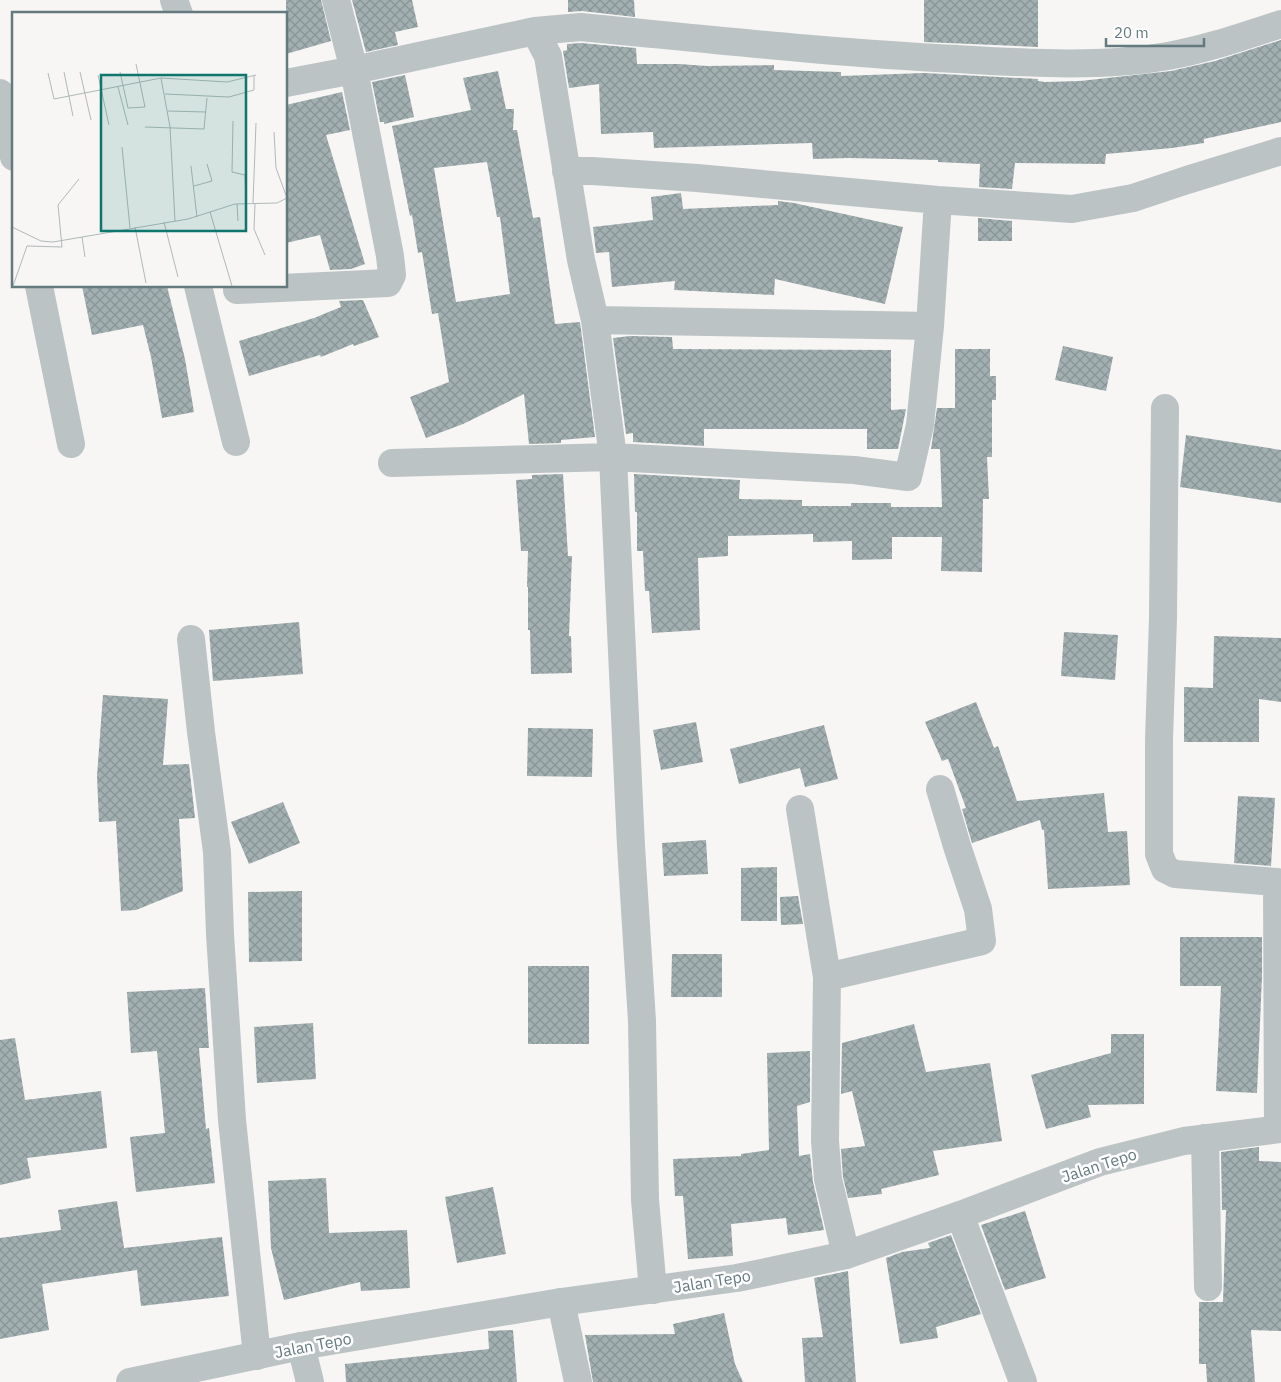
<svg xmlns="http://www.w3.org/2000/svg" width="1281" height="1382" font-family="'IBM Plex Sans',sans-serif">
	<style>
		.building { fill: url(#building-cross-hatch); fill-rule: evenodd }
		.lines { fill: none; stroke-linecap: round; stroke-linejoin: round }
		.minor { stroke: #bcc3c4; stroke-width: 28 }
		.tertiary { stroke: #bcc3c4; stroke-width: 28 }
		.labels { text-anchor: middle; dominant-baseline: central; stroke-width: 5; stroke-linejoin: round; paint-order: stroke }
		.street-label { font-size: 16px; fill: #637a7e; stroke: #fff }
		.inset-road { fill: none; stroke: #afb9ba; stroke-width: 1 }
		.view { fill: #0f766e; fill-opacity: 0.15; stroke: #0f766e; stroke-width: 2.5 }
		.inset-edge { fill: none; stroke: #637a7e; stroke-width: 2.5 }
	</style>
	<defs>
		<pattern id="building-cross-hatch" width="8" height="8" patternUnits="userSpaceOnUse" patternTransform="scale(1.25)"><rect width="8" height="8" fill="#a3b0b2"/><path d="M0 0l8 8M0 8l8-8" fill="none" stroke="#889496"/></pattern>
	</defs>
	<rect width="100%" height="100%" fill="#f7f6f4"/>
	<path class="building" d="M286,0H321L331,41L286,54Z
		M352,0H412L418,27L395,32L398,45L366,52Z
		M568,0H634L635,17L582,11L568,12Z
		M924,0H1038V47L924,42Z
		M1281,40V122L1204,139V143L1172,148L1106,154L1105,164L1015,163L1012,189L979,187L980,164L938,162V160L848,158L813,159L812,143L654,148L653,132L601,134L599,84L569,88L563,51L567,50V44L581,43L636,48L637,64H679L707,66L774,65V70L841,72V76L924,73L1038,79V81L1045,82L1080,81L1171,71L1215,61Z
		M498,71L506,109H514L513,130H517L533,218L540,217L555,324L580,322L595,437L561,440V443L529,444L524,394L463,424L426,438L410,397L449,382L438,313L432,314L422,252L418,253L412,215L410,216L392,126L471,110L463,78ZM487,162L497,217H500L510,294L456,302L434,168Z
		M405,75L414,117L384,124V122H380L372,82Z
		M342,92L350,130L326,135L365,264L351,269L330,270L320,235L286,243V105Z
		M681,193L683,209L778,205V201L794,203L903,227L885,304L775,279L774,295L674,290L675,281L612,287L609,252L596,253L593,227L653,220L651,197Z
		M978,218L1012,221V241H978Z
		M82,286H167L185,359L194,412L162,418L151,357L143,325L92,335Z
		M363,300L379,337L354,346L353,344L321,357L320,355L249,376L239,341L314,318L341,307L339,301Z
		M630,336L672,337L673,349L891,350V410L906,409L898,449H867V429H704V446L633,442V433L626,434L613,338Z
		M1063,346L1113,357L1106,391L1055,380Z
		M955,349H990V376H996V400H992V457H987L989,499H983L982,572L941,571L942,537H892V559L852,560V541L813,542V534L728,536V556L698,558L700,630L652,633L649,591H645L643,551H637V512H635L634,474L740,480L739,499L802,500V506H851V503H891V507H942L940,449H931L937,408H955Z
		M1186,435L1281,450V503L1180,487Z
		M563,474L568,556H572L569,636H571L572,673L531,674L530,630H528V587H527L528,551H521L516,480L532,479V475Z
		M299,622L303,674L213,681L209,630Z
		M1064,632L1118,635L1115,680L1061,676Z
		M1214,636L1281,638V702L1259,699V742H1184V687L1213,688Z
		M103,695L168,699L163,765L189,764L195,818L179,819L183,891L136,910L121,911L116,821L99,822L97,776Z
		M976,702L994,748L998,746L1017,801L1104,793L1108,832L1127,831L1130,885L1048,889L1044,830H1042L1040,820L972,843L962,809L966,808L948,759L942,761L925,722Z
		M696,722L703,762L661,770L653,730Z
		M824,725L838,779L805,787L800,768L739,784L730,749Z
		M528,728L593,729L592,777L527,776Z
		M1238,796L1275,798L1271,866L1234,863Z
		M283,802L300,843L249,864L231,822Z
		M706,840L708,874L664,876L662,843Z
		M777,867V921H741V868Z
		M302,891V961L249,962L248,892Z
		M798,896L803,924L781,925L780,897Z
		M1180,937H1262V976L1257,1093L1216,1091L1221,986H1180Z
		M672,954H722V997H671Z
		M528,966H589V1044H528Z
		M205,988L209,1048H199L206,1129L209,1128L215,1183L136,1192L130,1137L165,1133L157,1051L131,1053L127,992Z
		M313,1023L316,1079L257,1083L254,1027Z
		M914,1024L926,1072L990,1063L1002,1141L933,1151L939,1175L881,1189L882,1194L848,1198L843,1177L841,1149L865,1146L852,1091L841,1094L842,1043Z
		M1111,1034H1144V1104L1088,1105L1091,1117L1046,1129L1031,1075L1111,1053Z
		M15,1038L25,1100L101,1091L107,1148L27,1158L31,1178L0,1185V1040Z
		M810,1051V1102L797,1106L799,1156L810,1154L813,1182L824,1230L788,1235L786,1218L731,1224L733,1256L688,1259L683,1196H675L673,1159L741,1156V1154L769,1150L767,1053Z
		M1259,1147V1161L1281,1162V1331L1251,1330L1255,1382H1207L1206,1364H1199V1302H1223L1226,1210H1222L1221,1152Z
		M326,1178L329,1233L407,1230L410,1288L361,1291L360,1282L284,1300L271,1248L268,1181Z
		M493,1187L506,1254L457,1263L445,1197Z
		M117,1201L124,1248L222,1237L229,1296L141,1306L137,1270L42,1284L49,1330L0,1339V1238L61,1230L58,1210Z
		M1025,1211L1046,1278L1005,1290L981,1225Z
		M951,1235L981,1314L936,1327L938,1338L900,1344L886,1258L902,1252L930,1248L928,1243Z
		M848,1271L856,1382H805L802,1338L823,1337L814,1278Z
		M724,1313L735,1364L743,1382H593L585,1335L675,1334L673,1324Z
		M513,1330L517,1382H346L345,1364L489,1349L488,1331Z"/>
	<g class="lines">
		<path class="minor" d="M174,0L179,14
			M286,83L354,70L535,31
			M0,93L14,157
			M566,171H592L697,178L938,200L1072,209L1133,198L1187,180L1281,151
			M39,286L71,444
			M198,286L236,442
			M237,286V290L388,283L392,275L390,256L354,70L336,0
			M595,320L930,326
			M1165,408L1163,618L1159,740V854L1165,869L1175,874L1277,882L1278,1129
			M392,463L613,457L854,470L908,477L920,425L930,326L938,200
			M191,639L201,732L217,852L220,934L232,1120L257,1356
			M800,809L827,977L825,1141L828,1179L846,1255
			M827,977L982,941L978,909L957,846L940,789
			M1205,1138L1208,1287
			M960,1215L1023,1382
			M653,1290L645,1200L642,1021L631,846L613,457L595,320L581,260L548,56L535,31L581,27C707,39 832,53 957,59C1028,63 1099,68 1168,56C1207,49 1244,36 1281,24
			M561,1302L578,1382
			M301,1346L310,1382"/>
		<path class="tertiary" d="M130,1382L301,1346L561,1302L737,1278L771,1271L846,1255L960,1215L1100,1162L1184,1141L1281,1129"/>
	</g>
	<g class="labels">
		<g class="street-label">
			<text transform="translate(1099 1165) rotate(-18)">Jalan Tepo</text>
			<text transform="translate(712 1281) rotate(-9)">Jalan Tepo</text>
			<text transform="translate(313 1345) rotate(-11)">Jalan Tepo</text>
		</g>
	</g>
	<g transform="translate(12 12)">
		<rect width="275" height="275" fill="#f7f6f4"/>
		<path class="inset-road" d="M52,60L61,104M68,60L79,108M108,60L116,96L133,95L124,52M36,61L42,87L149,66M86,63L97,113M106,75L116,113M153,82L217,85L242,78V64M156,99L194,100M221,109L220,160L233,163L234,191M133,115L192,117L195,86M262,120L264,156L275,186M110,135L118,216M179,154L185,205M182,174L200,169L195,152M241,191L244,111M243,191L242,217L253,243M225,192L226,209M198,200L220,274M163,209L158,115L149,66L215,70L244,63M152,210L166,265M0,215L29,229L41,230L176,207L223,192L265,191L275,186M123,215L134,271M70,225L73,245M1,274L15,234L50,235L46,193L67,167"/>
		<path class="view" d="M89,63H234V219H89Z"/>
		<rect width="275" height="275" class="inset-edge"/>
	</g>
	<path d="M1106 38v8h98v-8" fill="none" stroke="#637a7e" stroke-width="2.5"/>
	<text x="1114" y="38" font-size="15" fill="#637a7e" stroke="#ffffff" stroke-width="4" paint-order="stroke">20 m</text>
</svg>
